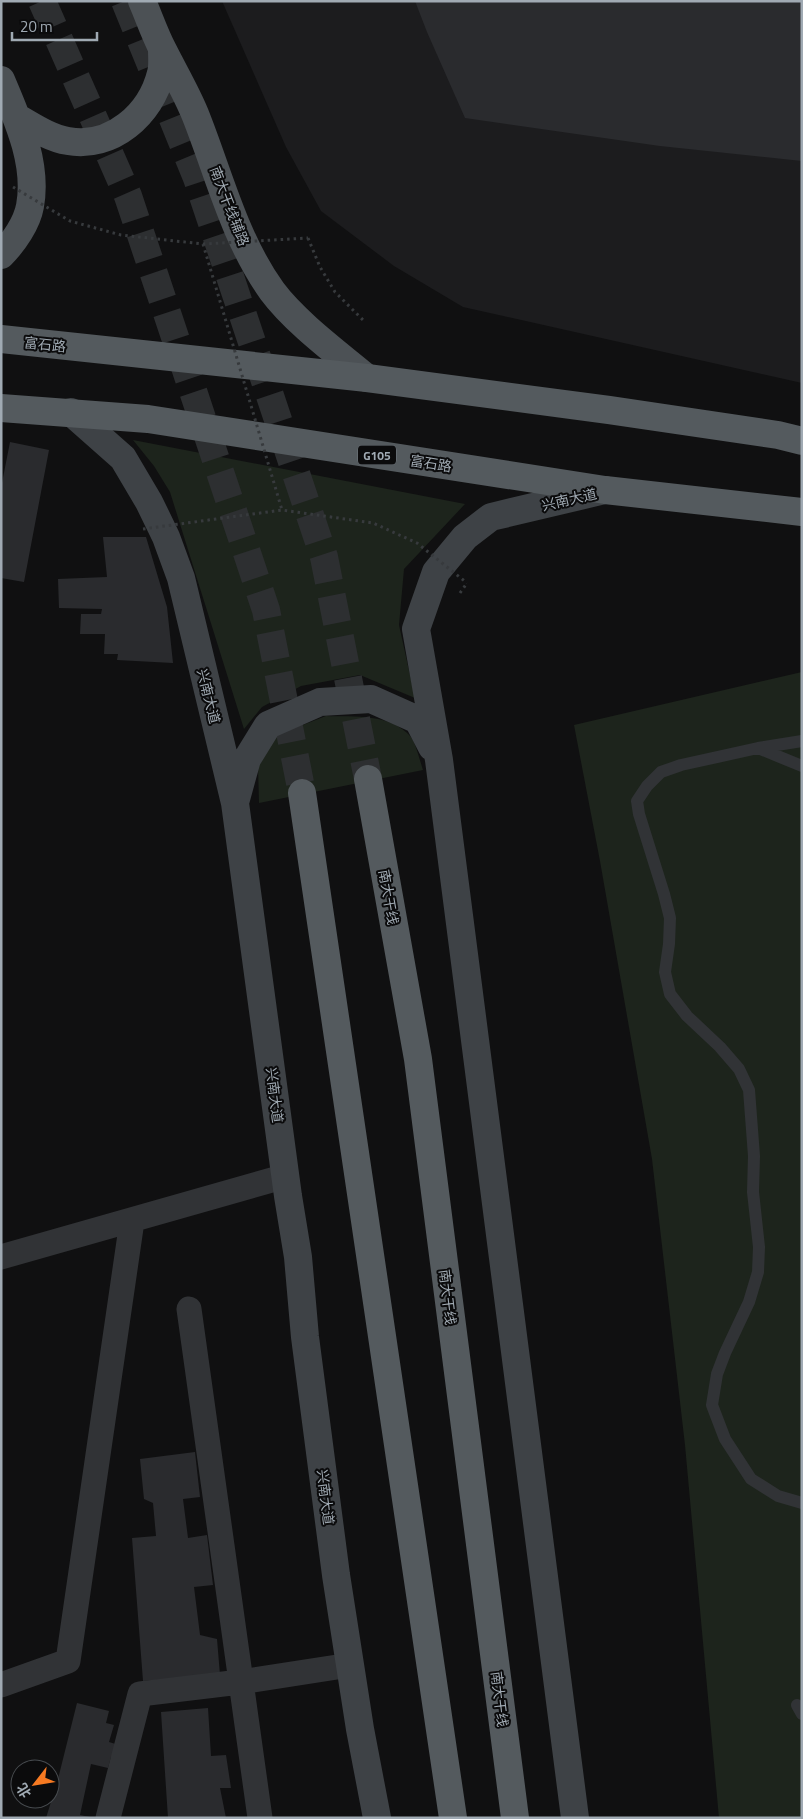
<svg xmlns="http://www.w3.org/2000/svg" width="803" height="1819" font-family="'Titillium Web','Noto Sans SC',sans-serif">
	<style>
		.built { fill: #1c1c1e }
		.green { fill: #1d241c }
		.building { fill: #2a2b2e }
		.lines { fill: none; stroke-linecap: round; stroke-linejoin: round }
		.trunk-tunnel { stroke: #2d2f31; stroke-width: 28; stroke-dasharray: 28 14; stroke-linecap: butt }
		.path { stroke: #373a3d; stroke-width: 3; stroke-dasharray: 2.5 4; stroke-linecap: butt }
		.service { stroke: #313336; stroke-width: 12 }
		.minor { stroke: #313336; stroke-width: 25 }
		.secondary { stroke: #3e4246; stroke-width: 28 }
		.primary { stroke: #4c5155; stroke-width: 28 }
		.trunk { stroke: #545a5e; stroke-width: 28 }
		.path-bridge { stroke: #373a3d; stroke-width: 3; stroke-dasharray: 2.5 4; stroke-linecap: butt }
		.labels { text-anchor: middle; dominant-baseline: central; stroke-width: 4; stroke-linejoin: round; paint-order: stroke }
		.shield { fill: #0b0b0c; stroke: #737a81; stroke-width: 1 }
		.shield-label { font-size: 12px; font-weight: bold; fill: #a0aab3 }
		.street-label { font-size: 14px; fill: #a0aab3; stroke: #0b0b0c }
	</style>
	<rect width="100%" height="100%" fill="#101011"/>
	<path class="built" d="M222,1H802V383L463,307L394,266L321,211L286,147Z"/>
	<path class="green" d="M133,440L465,504L404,569L399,625L415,698L360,675L301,686L262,707L244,729L170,492L154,466Z
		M802,672V1818H719L685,1445L652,1159L600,861L574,725Z
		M326,716C355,717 390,713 411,737C416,744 420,761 423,770L259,803L258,765L277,735Z"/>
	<path class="building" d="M415,1H802V161L660,146L465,118L427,32Z
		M10,442L49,450L24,582L1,578V488Z
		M103,537H146L167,607L173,663L117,660L118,654H104L105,634H80L81,614H101L102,609L59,608L58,579L107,577Z
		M195,1452L200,1497L183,1499L188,1538L207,1535L213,1585L194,1587L200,1635L217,1639L220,1675L143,1681L132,1538L156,1536L153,1503L144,1499L140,1459Z
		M77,1703L109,1711L106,1723L114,1725L109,1742L122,1746L118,1759L111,1757L108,1768L91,1764L80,1815L95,1818H46L58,1779Z
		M208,1708L211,1756L226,1755L231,1788H220L226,1818H168L161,1712Z"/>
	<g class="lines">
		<path class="trunk-tunnel" d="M42,1L128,196L266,610L302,793
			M125,1L197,178L324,557L368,779"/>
		<path class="path" d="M308,238L320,267L335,292L364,321
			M460,593L467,583"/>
		<path class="service" d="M802,741L758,748L681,765L661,772L647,786L637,801L639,814L664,894L670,918L669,944L665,972L670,994L687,1016L720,1047L739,1069L749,1090L754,1156L753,1192L759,1247L758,1272L749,1302L725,1353L717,1374L712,1405L725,1439L751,1479L778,1496L802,1503
			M758,748L802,766
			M797,1705L802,1714"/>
		<path class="minor" d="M1,1257L286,1176
			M189,1309L260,1818
			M1,1685L68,1661L132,1221
			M108,1818L140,1694L240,1682L350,1665"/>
		<path class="secondary" d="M71,412L123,458L149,502L166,537L181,578L235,803L288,1196L298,1257L305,1337L336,1575L360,1729L377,1818
			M236,799L247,759L268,725L320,702L371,699L418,720L432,747
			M575,1818L439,760L416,629L436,572L465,537L491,517L605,490"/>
		<path class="primary" d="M142,1C149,17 155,35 163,50C174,72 186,92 195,114C219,174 234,238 272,291C295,322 337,353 367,378
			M1,80C17,118 38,163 30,206C27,223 14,242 1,255
			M16,117C32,126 49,138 68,141C112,149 151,114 161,73C163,66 162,57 162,50"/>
		<path class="trunk" d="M1,339L367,378L609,410L778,435L802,441
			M1,408L148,419L605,490L802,512
			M368,779L418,1059L515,1818
			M302,793L453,1818"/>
		<path class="path-bridge" d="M13,187L70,221L121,235L203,244L308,238
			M203,244L282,510
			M143,529L282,510L373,523L417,543L467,583"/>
	</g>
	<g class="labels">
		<rect class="shield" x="358" y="445.5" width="38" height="19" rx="4"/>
		<g class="shield-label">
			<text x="377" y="455">G105</text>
		</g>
		<g class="street-label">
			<text transform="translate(230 206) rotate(69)">南大干线辅路</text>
			<text transform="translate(45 344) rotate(6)">富石路</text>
			<text transform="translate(431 463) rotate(9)">富石路</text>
			<text transform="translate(569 499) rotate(-13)">兴南大道</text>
			<text transform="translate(209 696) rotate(76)">兴南大道</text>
			<text transform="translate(389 897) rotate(80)">南大干线</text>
			<text transform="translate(275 1095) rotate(83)">兴南大道</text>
			<text transform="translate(448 1297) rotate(83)">南大干线</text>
			<text transform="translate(326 1497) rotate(83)">兴南大道</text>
			<text transform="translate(500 1699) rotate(83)">南大干线</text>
		</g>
	</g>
	<rect width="803" height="1819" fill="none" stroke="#a0aab3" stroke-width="5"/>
	<g transform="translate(35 1784) rotate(239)"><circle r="24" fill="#0b0b0c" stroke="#474b4f"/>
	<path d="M0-4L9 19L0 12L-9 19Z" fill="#f77a22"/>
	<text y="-8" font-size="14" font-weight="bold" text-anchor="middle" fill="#a0aab3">北</text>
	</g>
	<path d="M12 32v8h85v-8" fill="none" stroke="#a0aab3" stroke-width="2.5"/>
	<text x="20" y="32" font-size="15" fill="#a0aab3" stroke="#0b0b0c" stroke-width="4" paint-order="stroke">20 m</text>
</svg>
